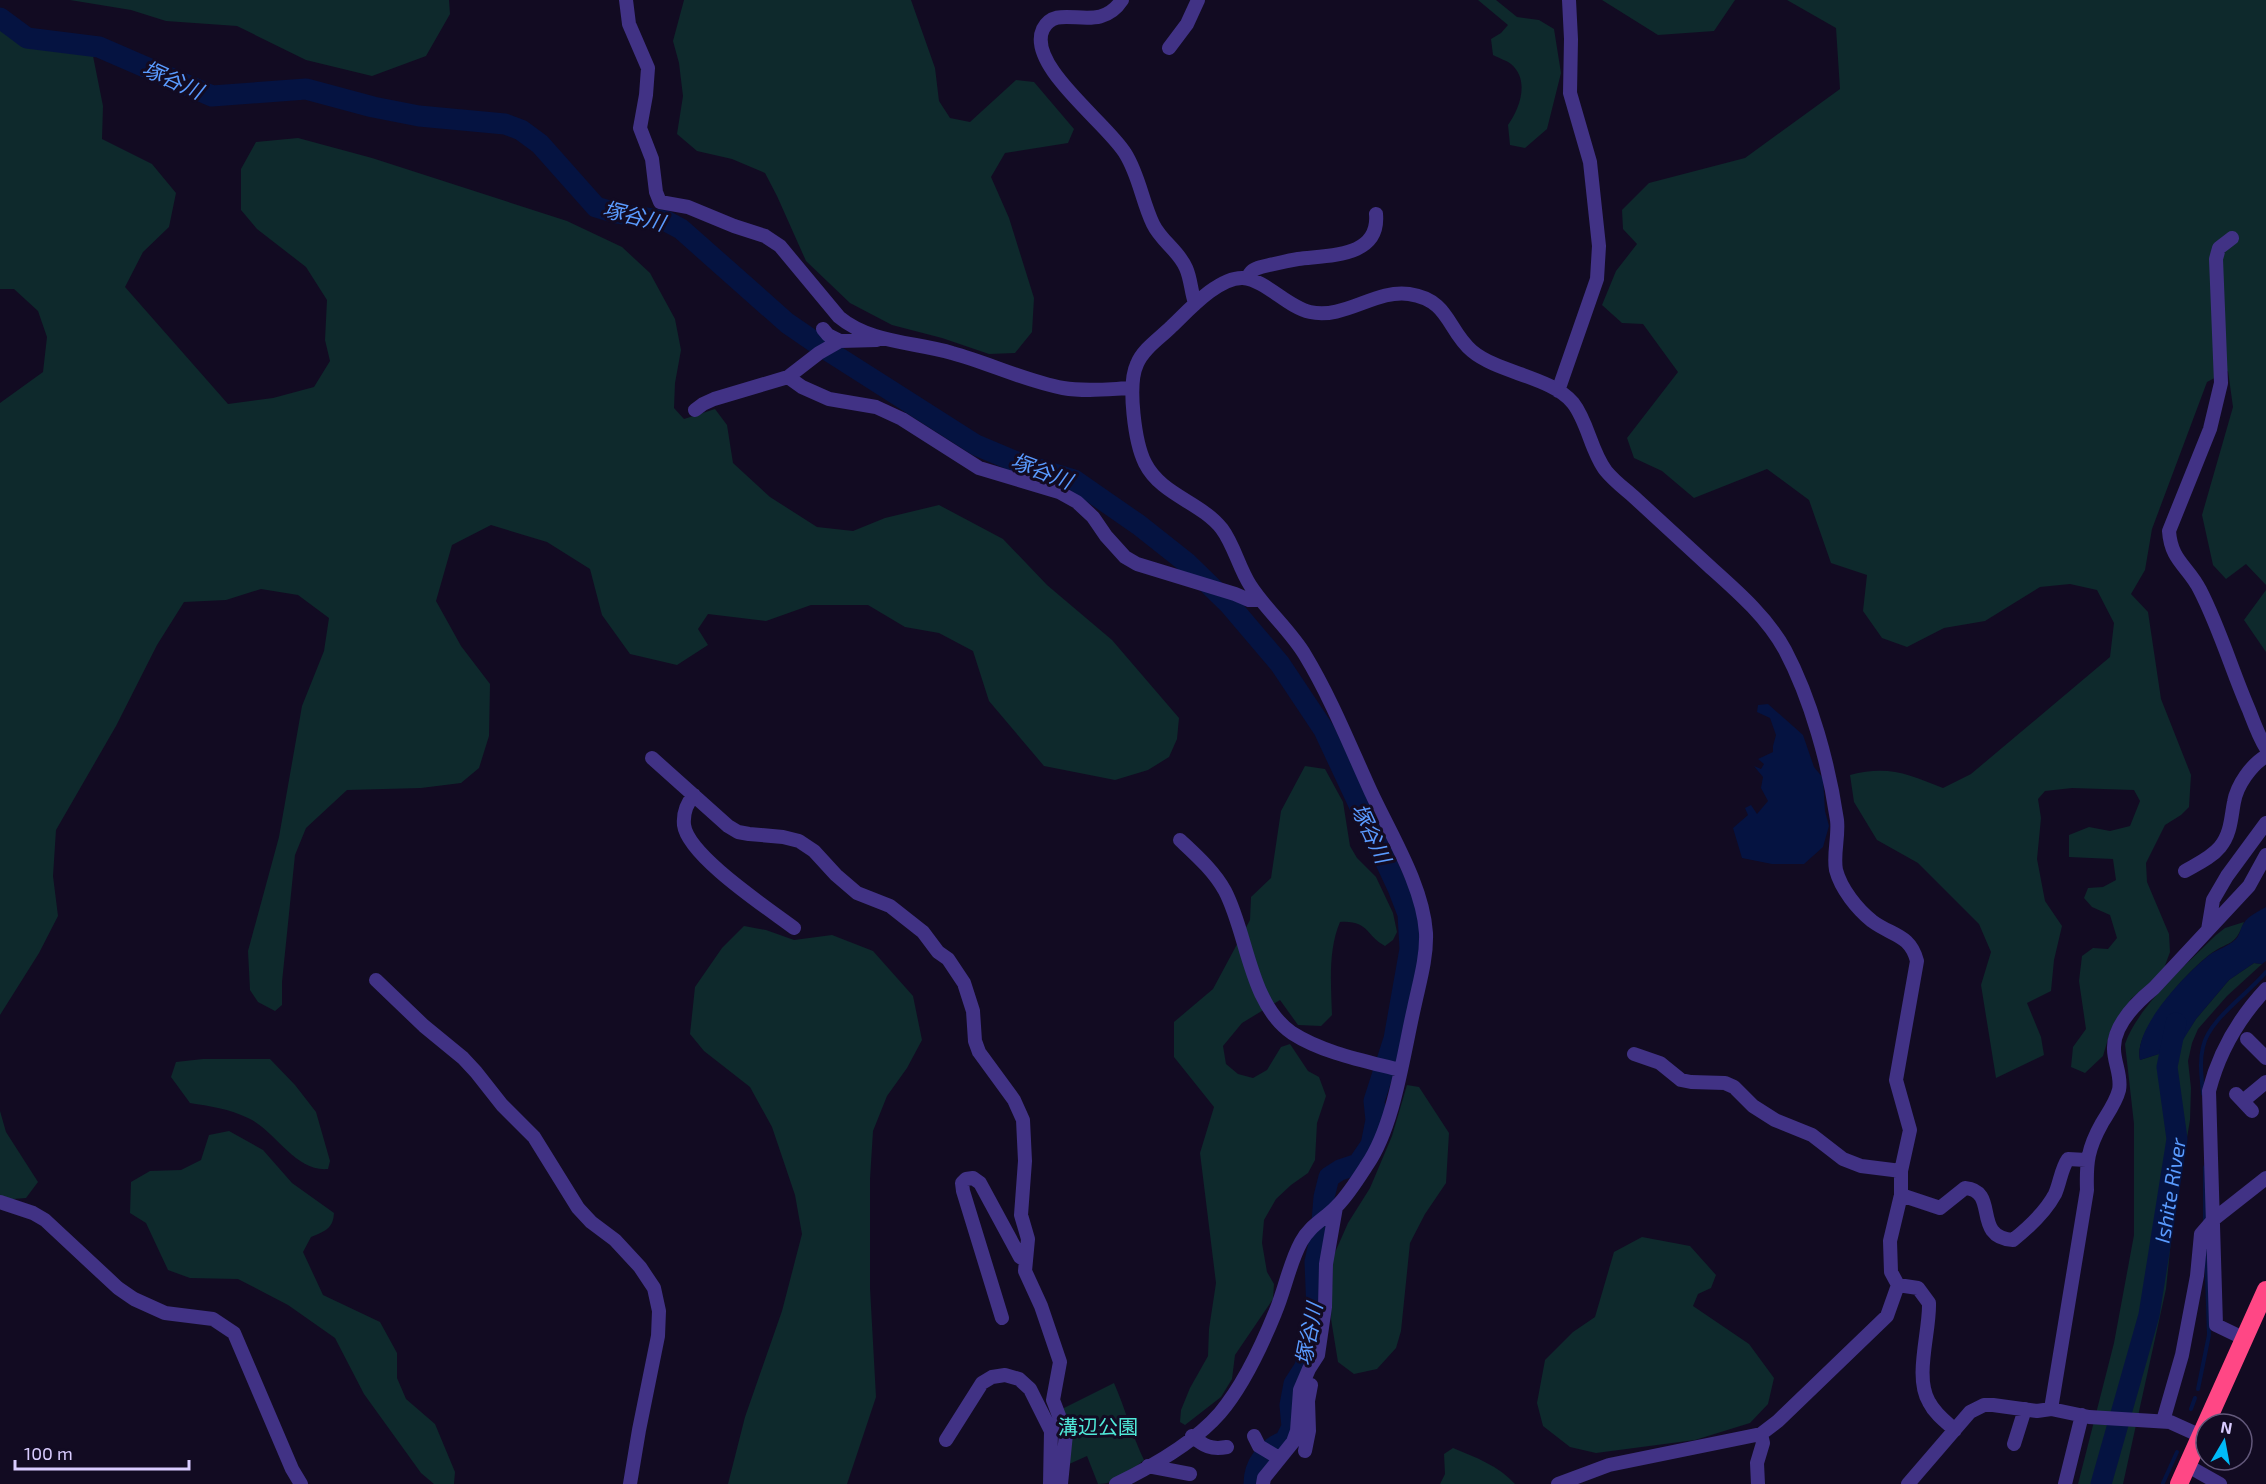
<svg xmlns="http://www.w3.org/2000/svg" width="2266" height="1484" font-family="'Exo 2','Noto Sans JP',sans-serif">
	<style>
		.green { fill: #0e292c }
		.water { fill: #051341 }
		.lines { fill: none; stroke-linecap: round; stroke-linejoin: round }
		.stream { stroke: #051341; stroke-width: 4 }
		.river { stroke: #051341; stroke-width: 21 }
		.minor { stroke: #413285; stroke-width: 14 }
		.highway { stroke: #ff4785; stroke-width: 18 }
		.labels { text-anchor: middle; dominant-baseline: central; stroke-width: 6; stroke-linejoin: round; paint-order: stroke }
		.park-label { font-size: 20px; fill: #4fe8d8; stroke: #120b22 }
		.water-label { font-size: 21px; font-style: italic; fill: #5a9bff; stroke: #120b22 }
	</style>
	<rect width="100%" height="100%" fill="#120b22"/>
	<path class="green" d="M70,0H449L450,14L426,56L372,76L306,60L237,26L166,21L131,10Z
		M684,0H911L935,68L939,101L950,118L970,122L1016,80L1034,82L1074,129L1068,143L1005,153L991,177L1009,218L1034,298L1032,332L1015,353L989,354L942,338L892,325L850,303L806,261L777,196L765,173L732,159L697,151L677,134L683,96L679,63L673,41Z
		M1478,0H1496L1517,17L1539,20L1554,29L1561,73L1547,129L1525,148L1510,145L1508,125C1520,108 1530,80 1511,64C1506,60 1498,58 1493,55L1491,39L1501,33L1508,25Z
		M1602,0H1735L1714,31L1658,35Z
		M1787,0H2266V585L2246,564L2226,579L2213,565L2202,515L2233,407L2228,371L2207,382L2152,529L2145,570L2131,594L2148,612L2161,699L2191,775L2189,807L2181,815L2165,825L2146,863L2147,882L2169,934L2170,952L2163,971L2131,999L2111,1029L2103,1056L2085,1073L2071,1067L2073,1047L2086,1029L2079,981L2082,956L2093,948L2108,949L2117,938L2110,915L2092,907L2084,898L2088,888L2103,887L2116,880L2113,859L2069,857V835L2089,827L2110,831L2130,826L2140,801L2134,790L2072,788L2045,791L2038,799L2041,818L2037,859L2045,901L2062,926L2054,960L2051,991L2027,1003L2041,1037L2044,1055L1996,1078L1981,985L1991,952L1979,924L1918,863L1877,840L1854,802L1850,775C1888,765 1908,774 1943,788L1971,774L2110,657L2114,623L2097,590L2070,584L2040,587L1985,621L1944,628L1907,647L1882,638L1863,611L1867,575L1831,563L1809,500L1767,469L1694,498L1662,471L1634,458L1627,438L1678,372L1643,324L1622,323L1602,305L1616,271L1637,244L1623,229L1622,210L1649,183L1745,158L1840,89L1836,28Z
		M0,25L26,43L79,48L93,56L103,106L102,139L152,164L176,193L169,227L143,252L125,287L228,404L273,398L314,387L330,361L325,340L327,300L306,267L257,229L241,210V169L256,142L298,138L372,158L567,221L622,247L650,273L675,319L681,350L675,383L674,408L684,419L715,409L727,425L733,463L770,497L817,527L853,531L885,518L939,505L1003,539L1047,585L1112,640L1179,718L1177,739L1169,757L1148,770L1115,780L1044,766L989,701L973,651L939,633L905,627L868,605H811L766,621L708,614L698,629L708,645L677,665L630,654L602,615L590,569L547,542L491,525L452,545L436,601L461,646L490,684L489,736L479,768L461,783L421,788L347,790L306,828L295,855L282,982V1005L275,1011L258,1002L250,990L248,951L279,837L302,706L324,651L329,618L298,595L261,589L226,600L184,602L157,645L116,726L56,830L53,876L58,916L39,953L0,1015V403L43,372L47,337L38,311L14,289H0Z
		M2266,590V652L2244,620Z
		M1305,766L1325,769L1343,802L1350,846L1357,858L1376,877L1393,913L1397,932L1393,940L1385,946C1366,936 1369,920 1340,922C1328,950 1331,984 1332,1015L1321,1026L1298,1025L1280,1000L1242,1023L1223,1046L1226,1064L1238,1074L1253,1078L1267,1070L1281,1047L1290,1044L1308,1071L1319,1077L1326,1096L1317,1123L1315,1160L1308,1173L1291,1185L1276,1199L1264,1220L1262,1243L1267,1272L1274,1284L1273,1299L1235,1355L1232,1379L1221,1397L1185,1425L1180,1422L1181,1410L1190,1388L1208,1356L1209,1329L1216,1283L1200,1153L1214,1107L1174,1057V1022L1213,989L1250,920L1251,897L1271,878L1281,811Z
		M2244,922C2234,949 2228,940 2209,955C2187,972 2132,1032 2140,1060L2177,1048L2196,1019L2229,980L2254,963L2262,964L2227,996L2198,1029L2192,1043L2188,1061L2191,1088L2190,1120L2173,1221L2166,1289L2123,1484H2078L2114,1343L2134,1235V1124L2125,1044C2138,1006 2187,964 2216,935L2225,928Z
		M744,926L766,930L794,940L832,935L873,951L913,996L922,1040L907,1068L887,1096L873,1131L870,1179V1288L876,1397L847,1484H728L745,1417L782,1311L802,1234L795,1195L772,1127L750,1087L704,1051L690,1034L695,987L722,948Z
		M203,1059H270L295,1085L316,1112L330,1161L328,1169C295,1172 276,1131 248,1118C230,1109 209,1106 190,1103L171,1077L176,1062Z
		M1407,1085L1419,1087L1449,1133L1446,1183L1425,1214L1410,1243L1401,1331L1396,1348L1377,1369L1354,1374L1338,1362L1331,1319L1333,1257L1348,1223L1370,1188L1392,1136Z
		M0,1111L6,1132L38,1182L26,1198L0,1200Z
		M229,1131L263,1150L292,1183L334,1213C333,1229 325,1231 311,1237L303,1252L323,1295L380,1322L397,1353V1378L406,1399L435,1424L455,1472L454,1484H434L421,1473L364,1394L335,1338L288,1305L238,1279L190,1278L168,1270L146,1223L130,1213L131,1182L150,1171L181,1170L201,1160L209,1135Z
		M1642,1237L1690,1246L1716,1275L1711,1288L1698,1294L1693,1306L1749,1344L1774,1378L1768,1404L1750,1423L1695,1440L1596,1453L1570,1447L1543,1426L1537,1403L1545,1360L1573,1332L1595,1317L1614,1252Z
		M1114,1383C1125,1408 1132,1435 1144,1460C1129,1472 1117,1484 1098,1484L1087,1456L1067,1465L1060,1410Z
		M1453,1448C1475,1457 1499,1466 1515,1484H1440L1445,1474L1444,1454Z"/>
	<path class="water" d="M1768,704L1803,735L1814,767L1823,778L1825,811L1829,826L1823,847L1804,864H1772L1742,858L1733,828L1748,815L1745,808L1751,805L1757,814L1768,801L1761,788L1763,777L1754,766L1761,769L1764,764L1758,759L1773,752V746L1776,735L1770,718L1757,712L1758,705Z
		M2266,907V961L2262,964L2254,963L2229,980L2196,1019L2178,1048L2140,1060C2133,1028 2185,975 2208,956C2217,949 2228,947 2236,939C2240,935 2240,928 2244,923C2248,916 2259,911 2266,907Z"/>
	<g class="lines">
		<path class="stream" d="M2203,1094C2202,1078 2199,1063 2203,1047C2209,1019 2248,994 2266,972
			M2205,1167V1222
			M2198,1389L2209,1335L2206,1245
			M2191,1409L2195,1398
			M2163,1483L2177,1452"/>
		<g class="river">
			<path d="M0,18L27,38L99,47L212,96L306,89L373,107L419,116L505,124L521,130L540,144L596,207L616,213L666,221L681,229L787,323L819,345L976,445L1019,463L1074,480L1139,525L1187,563L1229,604L1280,664L1324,730L1398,888L1408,914L1410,949L1394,1039L1374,1101L1376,1120L1371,1145L1358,1164L1340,1170L1329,1177L1324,1197L1321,1234L1315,1262L1317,1310L1305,1367L1294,1384L1290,1405L1292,1427L1285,1441C1267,1448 1254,1464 1254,1484"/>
			<path id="s1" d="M2101,1484L2149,1315L2177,1139L2167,1067L2176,1023"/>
		</g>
		<path class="minor" d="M626,0L629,24L648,68L646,95L640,128L652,159L656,192L660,202L688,207L734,226L765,236L780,246L839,317C870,343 915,342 952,353C989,363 1025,381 1063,388C1086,392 1109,389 1132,388
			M1122,0C1098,37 1058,0 1043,29C1026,65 1107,123 1125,153C1139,175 1142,201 1153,224C1161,241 1179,251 1186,268C1191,279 1191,292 1195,303
			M1169,48L1187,24L1198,0
			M2232,238L2219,248L2216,259L2221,383L2210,429L2169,531C2171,561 2188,566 2200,590C2220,629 2232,671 2249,710C2254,723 2259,737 2266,748
			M1248,278C1250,271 1254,269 1261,267C1274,264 1286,261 1298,259C1328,255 1380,258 1376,214
			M823,329L828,335L840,341
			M788,377L819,353L840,341L877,340
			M1558,391L1597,279L1599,246L1590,162L1570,93L1571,39L1569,0
			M695,410L703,404L714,399L788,377L802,387L829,399L876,407L902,419L979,468L1059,492L1077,502L1093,517L1106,536L1125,557L1137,564L1235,594L1249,600H1261
			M652,758L728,826L738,832L749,834L783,837L799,841L814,851L836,875L857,893L890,906L923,932L938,952L948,959L964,983L973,1011L975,1041L979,1052L1014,1100L1023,1120L1025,1161L1021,1215L1028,1239L1025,1271L1041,1306L1060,1362L1053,1400L1066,1434L1061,1484
			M694,795C687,803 683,814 684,825C688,856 769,909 794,928
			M1180,840C1197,856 1214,871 1225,891C1248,935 1249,1003 1292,1033C1323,1053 1365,1061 1400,1070
			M2185,871C2197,864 2211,858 2220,847C2231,834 2231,817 2234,802C2237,785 2251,765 2266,756
			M2208,930L2213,900L2227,876L2266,823
			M376,980L424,1026L463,1058L476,1072L502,1105L534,1137L578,1208L591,1222L615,1240L640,1267L654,1288L659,1311L658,1336L639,1430L630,1484
			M2247,1039L2266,1058
			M1634,1054L1660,1063L1681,1080L1691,1082L1725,1083L1734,1087L1753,1106L1775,1120L1812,1135L1843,1159L1861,1166L1901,1171
			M2236,1094L2252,1111
			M2243,1101L2266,1082
			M1901,1195L1940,1208L1965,1188C2000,1191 1971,1237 2013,1240C2028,1228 2046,1211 2055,1194C2060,1183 2061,1169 2068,1159L2086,1160
			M0,1202L33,1213L45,1220L118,1288L134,1299L165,1313L213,1319L234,1333L292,1469L301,1484
			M1898,1285L1918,1288L1929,1303C1930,1332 1914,1377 1929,1402C1935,1414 1946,1422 1955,1430
			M1002,1318L963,1191L962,1183L966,1179L973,1178L980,1183L1020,1257L1026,1261
			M2243,1338L2216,1325L2209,1091C2219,1052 2238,1019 2266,989
			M2051,1409L2087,1190C2086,1162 2088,1148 2102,1123C2108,1113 2116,1102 2119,1090C2122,1076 2114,1063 2114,1049C2113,1025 2137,1002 2154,988L2249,886L2266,855
			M2163,1421L2182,1355L2197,1276L2201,1234L2214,1219L2266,1178
			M1192,1436C1204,1446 1211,1450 1227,1447
			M1254,1436L1259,1446L1279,1458
			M946,1440L982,1383L992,1377L1005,1375L1019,1379L1030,1389L1051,1431L1050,1484
			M2014,1444L2025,1409
			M1305,1451L1309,1431L1308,1401L1311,1385
			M1148,1466L1190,1474
			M2188,1466L2220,1484
			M1116,1484C1151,1467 1194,1443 1220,1413C1242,1387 1262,1345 1275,1313C1285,1290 1289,1264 1301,1242C1310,1225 1325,1219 1337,1206C1348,1195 1358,1179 1367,1165C1394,1126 1403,1056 1414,1008C1419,984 1427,958 1426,933C1423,886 1391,835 1371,792C1350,746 1331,698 1305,655C1290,630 1266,610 1250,585C1239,568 1234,545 1222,529C1201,502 1161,495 1145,463C1135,443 1127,385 1137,364C1143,349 1160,338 1171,327C1188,311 1218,277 1243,278C1266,280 1287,307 1310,312C1344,320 1376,289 1409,294C1450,300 1447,330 1472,351C1498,373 1552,377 1573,403C1588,422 1591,452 1606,471C1614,481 1625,489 1634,497C1659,520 1684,543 1709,566C1737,591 1767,617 1785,650C1811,699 1829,765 1837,820C1839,836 1833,854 1836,870C1841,889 1857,909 1872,921C1892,936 1910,934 1917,961L1896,1080L1910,1130L1901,1171V1195L1890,1241L1891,1272L1898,1285L1887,1316L1778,1421L1761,1434L1609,1465L1558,1484
			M1263,1484L1264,1478L1293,1442L1297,1431L1300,1390L1309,1369L1318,1355L1325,1307L1326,1264L1336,1207
			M1758,1484L1757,1463L1763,1443L1761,1434
			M1908,1484L1970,1412L1984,1405H1993L2037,1411L2051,1409L2089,1417L2170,1422L2201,1436
			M2065,1484L2082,1415"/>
		<path class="highway" d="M2179,1484L2266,1290"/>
	</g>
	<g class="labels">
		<g class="park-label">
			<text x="1098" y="1426">溝辺公園</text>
		</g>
		<g class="water-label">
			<text transform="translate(173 79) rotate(24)">塚谷川</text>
			<text transform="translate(634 215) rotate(14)">塚谷川</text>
			<text transform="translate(1042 470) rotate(21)">塚谷川</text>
			<text transform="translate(1372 833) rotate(65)">塚谷川</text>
			<text stroke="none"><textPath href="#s1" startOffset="302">Ishite River</textPath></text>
			<text transform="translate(1308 1334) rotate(-79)">塚谷川</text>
		</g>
	</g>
	<g transform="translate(2224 1442) rotate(10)"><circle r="28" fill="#120b22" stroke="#62587a" stroke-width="1.5"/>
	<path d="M0-4.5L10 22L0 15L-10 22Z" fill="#00bbf7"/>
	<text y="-9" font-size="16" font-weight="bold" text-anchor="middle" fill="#d9ccff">N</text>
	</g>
	<path d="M15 1460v9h174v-9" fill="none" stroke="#d9ccff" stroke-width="3"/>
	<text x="24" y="1460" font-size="18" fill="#d9ccff" stroke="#120b22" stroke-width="4.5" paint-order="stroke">100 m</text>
</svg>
